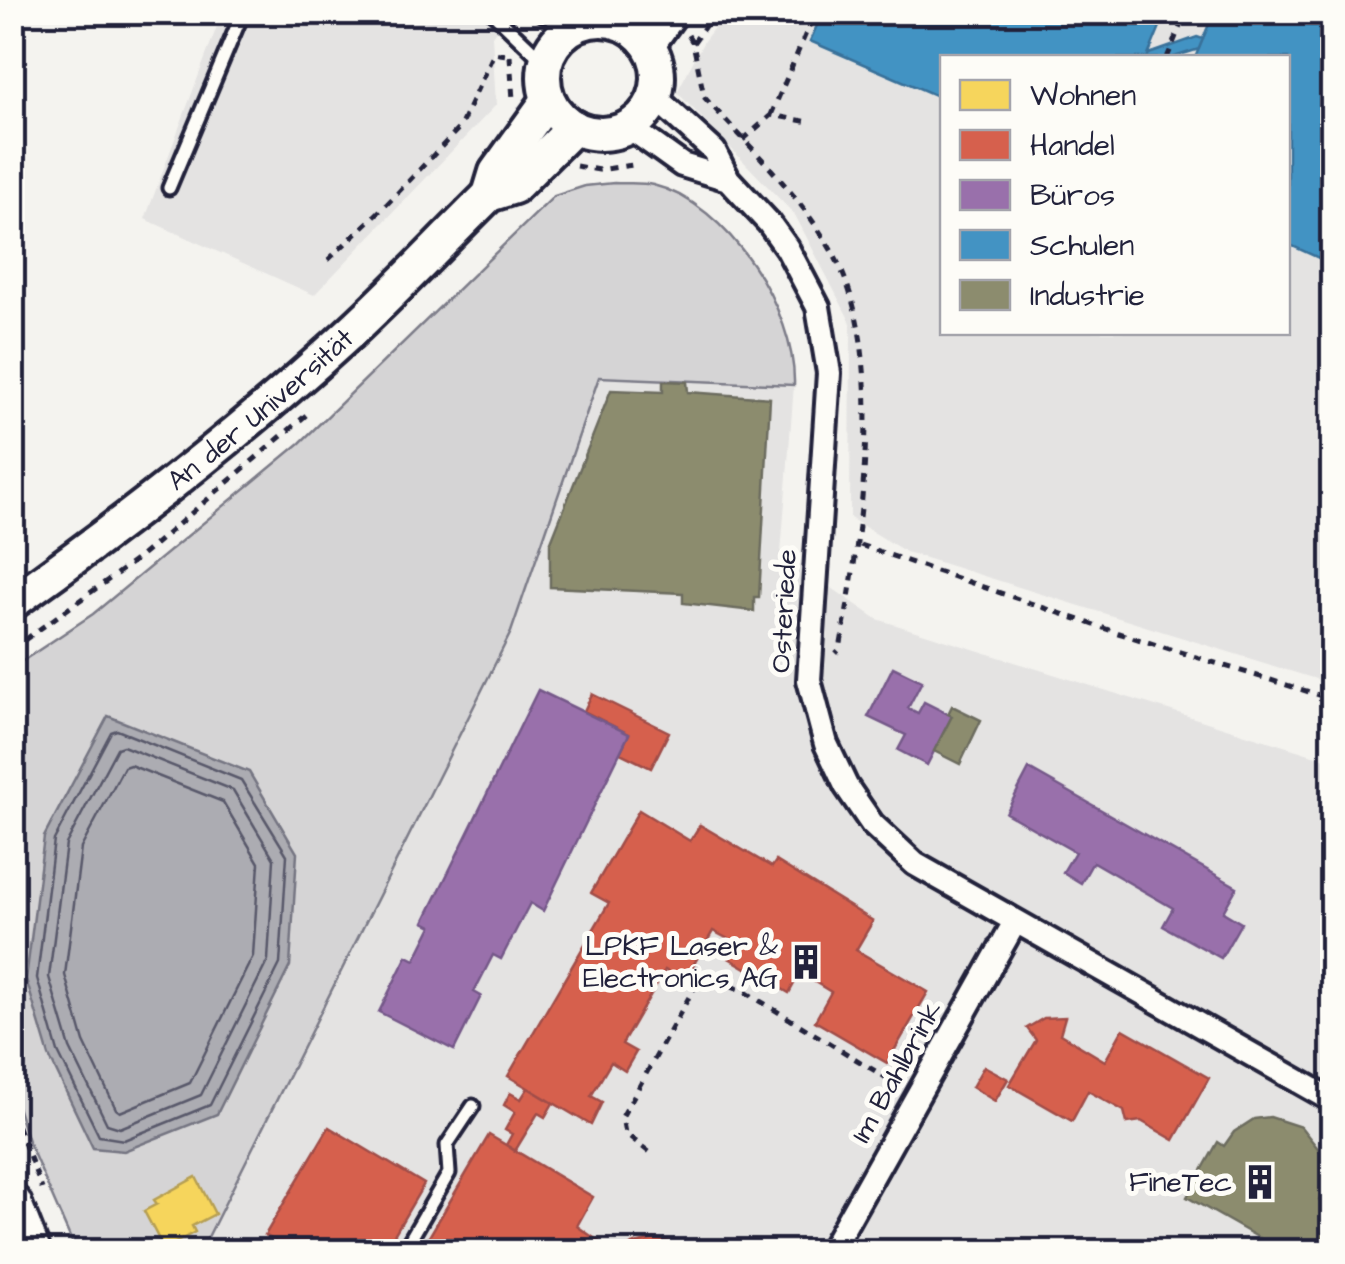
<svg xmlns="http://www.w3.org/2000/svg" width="1345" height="1264" font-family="'Architects Daughter',sans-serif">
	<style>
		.built { fill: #e4e3e2; fill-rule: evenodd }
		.green { fill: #d5d4d5; stroke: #7c7b88; stroke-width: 2.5 }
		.water { fill: #acacb2; stroke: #757582; stroke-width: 2.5 }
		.homes { fill: #f6d55c; stroke: #b69f52; stroke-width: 2.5 }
		.shops { fill: #d6604d; stroke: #a04d48; stroke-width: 2.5 }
		.offices { fill: #9970ab; stroke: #755989; stroke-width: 2.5 }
		.schools { fill: #4393c3; stroke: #39719a; stroke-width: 2.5 }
		.industry { fill: #8c8c6e; stroke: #6c6c5f; stroke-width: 2.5 }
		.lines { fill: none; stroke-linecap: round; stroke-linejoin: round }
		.shore { stroke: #59596b; stroke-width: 2.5 }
		.lane-casing { stroke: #22223b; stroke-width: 19 }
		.street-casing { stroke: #22223b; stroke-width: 30 }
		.secondary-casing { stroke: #22223b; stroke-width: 40 }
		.primary-casing { stroke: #22223b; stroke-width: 45 }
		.path { stroke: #22223b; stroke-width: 5; stroke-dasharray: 8 8; stroke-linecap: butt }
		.lane { stroke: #fdfcf7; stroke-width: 11 }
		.street { stroke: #fdfcf7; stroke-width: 22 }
		.secondary { stroke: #fdfcf7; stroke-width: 32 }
		.primary { stroke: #fdfcf7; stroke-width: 38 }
		.labels { text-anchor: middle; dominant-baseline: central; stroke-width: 10; stroke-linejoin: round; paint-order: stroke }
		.street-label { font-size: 28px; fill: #22223b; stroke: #fdfcf7 }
		.poi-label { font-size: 28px; fill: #22223b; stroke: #fdfcf7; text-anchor: end }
	</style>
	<rect width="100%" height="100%" fill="#f4f3ef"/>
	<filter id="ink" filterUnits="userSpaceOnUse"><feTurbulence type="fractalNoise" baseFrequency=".01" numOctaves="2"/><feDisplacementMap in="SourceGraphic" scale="20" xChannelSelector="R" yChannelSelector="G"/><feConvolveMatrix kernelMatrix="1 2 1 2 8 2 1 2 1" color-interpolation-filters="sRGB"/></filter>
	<g filter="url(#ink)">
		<path class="built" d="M222,13H509L492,36L496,105L314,295L145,219Z
			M725,13H1332V684L906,552L850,518L851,323L795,215L677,92L704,41ZM942,58H1288V332H942Z
			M600,376L794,385L781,553L877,619L1332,761V1251L201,1252L511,632Z"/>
		<path class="green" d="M614,183C626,184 641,182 653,185C728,203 796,311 794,385L599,377L511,632L201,1251H76L28,1141L12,1091V668L93,614L300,443L554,196L585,186Z"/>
		<path class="water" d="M108,716L249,772L297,853L290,966L217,1114L124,1151L93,1148L49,1056L26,979L44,837Z"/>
		<path class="homes" d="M196,1177L215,1214L192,1226L195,1232L164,1249L144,1211L157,1204L154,1200Z"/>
		<path class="shops" d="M592,694L669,732L651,768L620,753L629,734L584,711Z
			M639,810L690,841L700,825L772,867L776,861L873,921L856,950L928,992L887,1063L815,1021L831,992L800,973L789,993L722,954L730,940L713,931L684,981L665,970L622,1044L636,1052L625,1071L611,1062L591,1096L602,1102L591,1125L508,1076L609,903L591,893Z
			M1065,1017L1060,1034L1105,1061L1123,1029L1209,1078L1174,1140L1141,1121L1127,1123L1124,1111L1088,1091L1072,1121L1009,1085L1036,1040L1027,1028L1044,1018Z
			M984,1066L1008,1079L995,1101L972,1087Z
			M528,1088L553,1103L545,1117L538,1113L515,1151L506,1145L512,1134L505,1130L515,1112L504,1105L510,1093L521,1099Z
			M329,1127L424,1184L384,1252H293L265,1235Z
			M489,1135L593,1197L577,1226L614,1252H420Z
			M654,1239L672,1242L688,1252H623L632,1245Z"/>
		<path class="offices" d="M893,667L922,681L908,708L918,713L924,702L952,716L927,765L898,750L906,735L868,717Z
			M538,690L629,734L543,911L530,903L501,959L493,955L474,992L481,996L454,1050L379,1012L407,956L415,960L432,926L424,922Z
			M1029,769L1237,887L1223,912L1241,923L1221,958L1163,926L1173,908L1093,862L1081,883L1063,872L1075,852L1006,813Z"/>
		<path class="schools" d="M823,12H1166L1147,58H942V98L810,41Z
			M1214,12H1332V51L1329,60L1332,62V264L1288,244V58H1195Z
			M1197,37L1203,39L1199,49L1171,58H1147L1149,54Z"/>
		<path class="industry" d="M663,381L687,382L688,392L770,398L759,597H754V611L683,603V593L550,587V544L611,390L663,392Z
			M952,706L981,720L960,764L934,751L952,716L948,714Z
			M1270,1117L1301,1127L1324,1156L1327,1177L1319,1200L1332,1208V1252H1284L1187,1197L1218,1142L1224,1146L1234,1132L1254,1119Z"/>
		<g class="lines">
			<path class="shore" d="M117,730L241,780L287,855L280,964L210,1105L124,1140L99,1136L58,1052L37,978L54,840L111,732Z
				M123,746L233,790L274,859L268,960L201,1095L120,1128L107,1124L70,1048L49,977L66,844L117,748Z
				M130,765L223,802L259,863L253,956L190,1083L120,1112L116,1109L84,1042L65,975L81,848L124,767Z"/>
			<defs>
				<path id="lane" d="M492,12L544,62
					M539,12L569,30
					M169,188L243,12
					M403,1252L449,1173L447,1145L473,1106"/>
				<path id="street" d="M655,97L714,151L728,179L769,223L787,248L818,307L829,373L809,680L826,744L846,786L872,824L915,864L1332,1100
					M629,127L682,165L728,179
					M830,1252L1015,922"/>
				<g id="secondary">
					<circle cx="601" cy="77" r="57"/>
					<path d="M648,44L671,12"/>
					<path d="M489,195L496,172L548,100"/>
					<path id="s1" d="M12,603C127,521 238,435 342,340C393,294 440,243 489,195L514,187L574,127"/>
				</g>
				<path id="primary" d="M12,1204L31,1252"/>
			</defs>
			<use href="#lane" class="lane-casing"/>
			<use href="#street" class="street-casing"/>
			<use href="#secondary" class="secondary-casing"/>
			<use href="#primary" class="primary-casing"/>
			<path class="path" d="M688,35L693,43L704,96
				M693,43L715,12
				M510,56L513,100
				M1167,58L1186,12
				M704,97C750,147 802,196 835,257C889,357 860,540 840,649L836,653
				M771,115L815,12
				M743,140L771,115L809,122
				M576,166L599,170L639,164
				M328,260L387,204L460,127L494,53L507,55
				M860,545L1115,632L1332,699
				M12,649L140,557L311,411
				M12,1111L42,1189
				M649,1152L625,1133L622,1117L693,990L707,974L747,993L895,1083"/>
			<use href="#lane" class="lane"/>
			<use href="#street" class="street"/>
			<use href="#secondary" class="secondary"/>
			<use href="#primary" class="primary"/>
		</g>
	</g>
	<defs>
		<symbol id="building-bare" viewBox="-9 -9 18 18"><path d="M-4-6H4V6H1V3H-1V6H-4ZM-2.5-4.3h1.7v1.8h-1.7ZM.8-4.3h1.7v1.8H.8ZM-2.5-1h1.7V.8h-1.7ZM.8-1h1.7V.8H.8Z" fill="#22223b" stroke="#fdfcf7" stroke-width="2.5" paint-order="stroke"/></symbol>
	</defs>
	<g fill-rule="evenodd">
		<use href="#building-bare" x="781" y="937" width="50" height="50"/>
		<use href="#building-bare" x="1235" y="1157" width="50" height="50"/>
	</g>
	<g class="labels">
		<g class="street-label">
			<text stroke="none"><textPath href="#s1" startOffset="315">An der Universität</textPath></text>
			<text transform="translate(784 611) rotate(-87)">Osteriede</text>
			<text transform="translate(897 1072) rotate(-61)">Im Bahlbrink</text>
		</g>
		<g class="poi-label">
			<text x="778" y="946">LPKF Laser &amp;<tspan x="778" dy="32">Electronics AG</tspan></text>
			<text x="1232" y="1182">FineTec</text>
		</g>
	</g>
	<rect width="1345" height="1264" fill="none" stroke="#fdfcf7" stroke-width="50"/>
	<rect x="25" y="25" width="1295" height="1214" fill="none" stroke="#22223b" stroke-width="4" filter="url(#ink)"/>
	<rect x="940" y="55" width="350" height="280" fill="#fdfcf7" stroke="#a5a5ac" stroke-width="2.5"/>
	<rect x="960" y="80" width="50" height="30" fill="#f6d55c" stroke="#a5a5ac" stroke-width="2.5"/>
	<text x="1030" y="105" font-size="30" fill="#22223b">Wohnen</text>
	<rect x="960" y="130" width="50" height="30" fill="#d6604d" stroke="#a5a5ac" stroke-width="2.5"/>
	<text x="1030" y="155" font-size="30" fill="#22223b">Handel</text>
	<rect x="960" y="180" width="50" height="30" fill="#9970ab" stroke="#a5a5ac" stroke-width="2.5"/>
	<text x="1030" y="205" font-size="30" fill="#22223b">Büros</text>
	<rect x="960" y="230" width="50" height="30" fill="#4393c3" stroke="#a5a5ac" stroke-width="2.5"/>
	<text x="1030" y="255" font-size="30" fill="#22223b">Schulen</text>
	<rect x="960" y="280" width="50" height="30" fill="#8c8c6e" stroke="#a5a5ac" stroke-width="2.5"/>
	<text x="1030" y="305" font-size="30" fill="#22223b">Industrie</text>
</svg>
